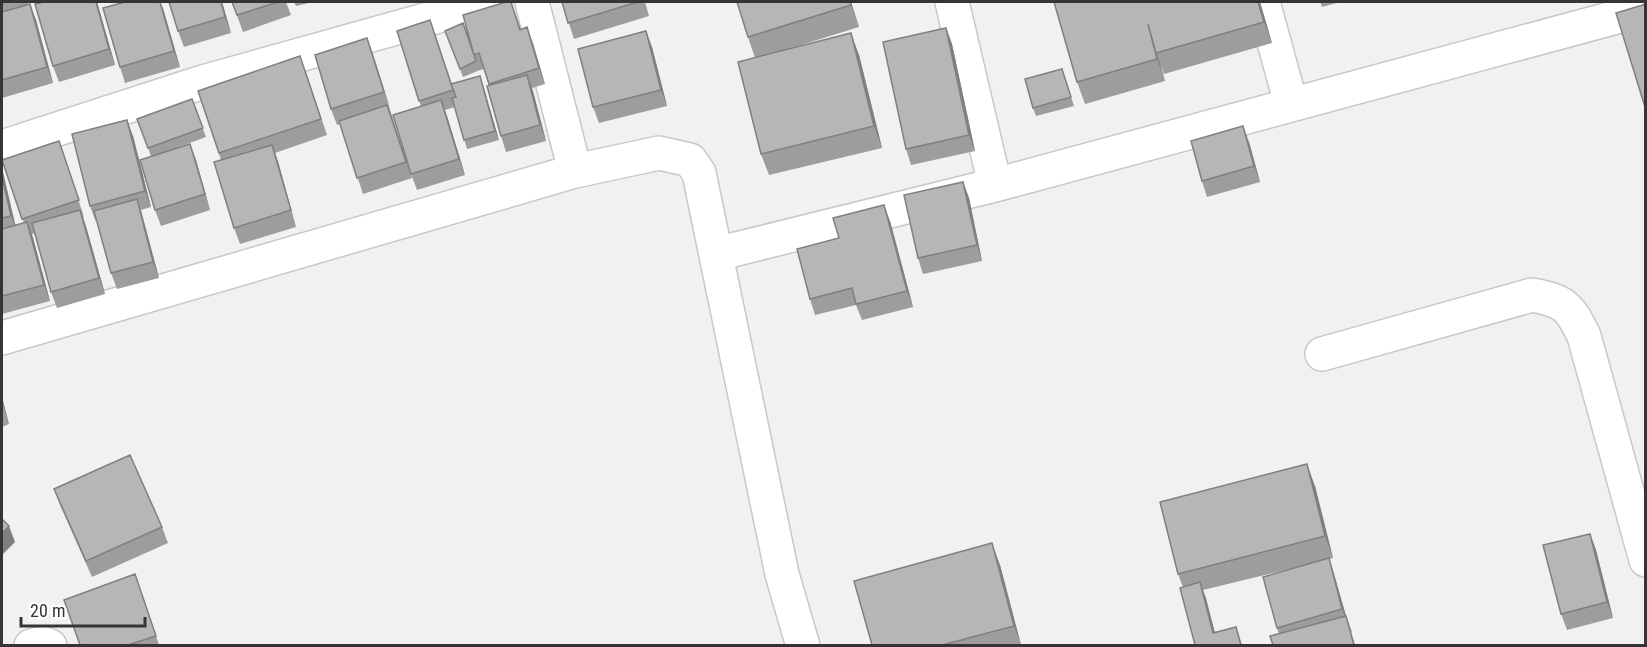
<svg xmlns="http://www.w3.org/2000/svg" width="1647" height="647" font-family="'Roboto Condensed',sans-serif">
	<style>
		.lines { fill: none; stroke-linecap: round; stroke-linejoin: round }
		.street-casing { stroke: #c9c7ca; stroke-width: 36 }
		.street { stroke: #fff; stroke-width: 33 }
		.wall { fill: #9d9c9e }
		.shaded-wall { fill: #807f81 }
		.building { fill: #b7b5b8; stroke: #807f81; stroke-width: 1.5 }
	</style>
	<rect width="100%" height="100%" fill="#f2f0f3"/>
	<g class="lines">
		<defs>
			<path id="street" d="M532,2L575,171
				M952,2L995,185
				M1263,2L1291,104
				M2,147L203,82L489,2
				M716,254L995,185L1646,9
				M2,338L575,171L659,153L690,160L699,173L782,574L803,646
				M1322,354L1532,295C1565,301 1570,307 1584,336L1646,560
				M31,646L42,643L50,646"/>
		</defs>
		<use href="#street" class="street-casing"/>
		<use href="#street" class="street"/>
	</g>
	<path class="wall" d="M2,2H27L36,20L53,83L2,98Z
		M35,2H97L115,65L59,82L53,66Z
		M125,2H160L180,67L125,83L120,67Z
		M222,2L231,33L184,47L178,31Z
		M232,2H286L291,15L243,32Z
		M294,2H313L296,6Z
		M511,2L521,29L527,27L545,84L532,88L546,141L506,152L501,136L489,85L484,69L480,70L463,77L445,31L473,53Z
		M562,2H645L649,16L574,39Z
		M851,2L859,27L772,54L859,55L882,148L769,175L761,154L755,58L748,37Z
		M1054,2H1260L1272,43L1164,74L1160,64L1165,81L1085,104L1077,82Z
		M1320,2H1340L1322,7Z
		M430,20L452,84L480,76L499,140L467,149L455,107L445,110L465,175L417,190L411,174L421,106L397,31Z
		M946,28L952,44L975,151L911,165L906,149Z
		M367,38L412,178L363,194L340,124L337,125L331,109Z
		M652,47L667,106L599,123L593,107Z
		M1062,69L1074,106L1036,116L1033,108Z
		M306,72L327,135L275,153L296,227L240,244L234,228L221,160L198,91Z
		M192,99L206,137L162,153L190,144L196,160L210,210L161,226L155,210L151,156L137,119Z
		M133,136L151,207L141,210L159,278L117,289L111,273L97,222H96L90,206Z
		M59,141L84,217H83L105,294L57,308L51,292L35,233L32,234L50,301L2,314V168L15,226L24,223L2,160Z
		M1249,142L1260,182L1207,197L1202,181Z
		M963,182L969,198L982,261L923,274L918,258Z
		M890,221L913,307L862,320L856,305L815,315L810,299L839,238Z
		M2,397L9,424L2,427Z
		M1315,486L1333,558L1329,559L1334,574L1346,616L1352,632L1279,634L1277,628L1310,564L1203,590L1215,633L1236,627L1242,645H1195L1183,587L1178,574Z
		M54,489L162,527L168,543L92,577L60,505Z
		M1590,534L1596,550L1613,618L1567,630L1561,614Z
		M1000,565L1021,645H872Z
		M135,574L159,645H80Z"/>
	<path class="shaded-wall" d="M96,2H97L115,65L109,49Z
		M160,2L163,8L180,67L174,51Z
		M221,2H222L231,33L225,17Z
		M850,2H851L859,27Z
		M1258,2H1260L1272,43L1264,22Z
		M30,4L36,20L53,83L47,67Z
		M1148,24L1160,64L1165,81L1157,59Z
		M527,27L533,43L545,84L539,68Z
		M946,28L952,44L975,151L969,135Z
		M646,31L652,47L667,106L661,90Z
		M851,33L859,55L882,148L874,126Z
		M367,38L373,54L390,108L384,92Z
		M527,75L533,91L546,141L540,125Z
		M480,76L483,85L499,140L495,131Z
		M441,100L447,116L465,175L459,159Z
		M387,105L393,121L412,178L406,162Z
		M127,120L133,136L151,207L145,191Z
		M1243,126L1249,142L1260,182L1254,166Z
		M190,144L196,160L210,210L205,194Z
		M272,145L278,161L296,227L291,210Z
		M2,168L17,232L11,216L2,177Z
		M963,182L969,198L982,261L977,245Z
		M137,199L142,215L159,278L153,262Z
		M884,205L890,221L913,307L907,291Z
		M80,210L86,226L105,294L99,278Z
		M27,222L33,238L50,301L44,285Z
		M2,397L9,424L2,401Z
		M1307,464L1315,486L1333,558L1325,536Z
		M9,526L15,542L2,555V533Z
		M1590,534L1596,550L1613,618L1607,602Z
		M992,543L1000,565L1021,645L1014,626Z
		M1329,558L1334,574L1346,616L1355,645H1354L1348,625L1342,609Z
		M1200,582L1206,598L1218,645L1213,633Z"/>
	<path class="building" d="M45,2H96L109,49L53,66L35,4Z
		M125,2H160L174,51L120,67L103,8Z
		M169,2H221L225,17L178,31Z
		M232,2H278L237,15Z
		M506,2H511L520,30L527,27L539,68L489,84L479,53L474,55L463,15Z
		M562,2H638L568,23Z
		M737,2H850L851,5L748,37Z
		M1054,2H1258L1264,22L1156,53L1148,24L1157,59L1077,82Z
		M30,4L47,67L2,80V12Z
		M1646,4V106L1645,107L1616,13Z
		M430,20L453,90L419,101L397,31Z
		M463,23L476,61L460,69L445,31Z
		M946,28L969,135L906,149L883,42Z
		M646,31L661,90L593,107L578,49Z
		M851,33L874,126L761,154L738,62Z
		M367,38L384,92L331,109L315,55Z
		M300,56L321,119L219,153L198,91Z
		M1062,69L1071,97L1033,108L1025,79Z
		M527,75L540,125L501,136L487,86Z
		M480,76L495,131L464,140L452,98L456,97L451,84Z
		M192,99L203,128L148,148L137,119Z
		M441,100L459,159L411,174L393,115Z
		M387,105L406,162L357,178L339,121Z
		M127,120L145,191L90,206L72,134Z
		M1243,126L1254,166L1202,181L1191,141Z
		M59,141L79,200L22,219L2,160Z
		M190,144L205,194L155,210L140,160Z
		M272,145L291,210L234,228L214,162Z
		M2,177L11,216L2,218Z
		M963,182L977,245L918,258L904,195Z
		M137,199L153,262L111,273L94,211Z
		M884,205L907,291L856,304L852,288L810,299L797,249L839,238L833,218Z
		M80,210L99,278L51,292L32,223Z
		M27,222L44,285L2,296V229Z
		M130,455L162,527L86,561L54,489Z
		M1307,464L1325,536L1178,574L1160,502Z
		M2,519L9,526L2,533Z
		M1590,534L1607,602L1561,614L1543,545Z
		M992,543L1014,626L942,645H872L854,581Z
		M1329,558L1342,609L1277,628L1263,577Z
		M135,574L156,636L128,645H80L64,600Z
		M1200,582L1213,633L1236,627L1241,645H1195L1180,588Z
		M1346,616L1354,645H1273L1270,636Z"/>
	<rect width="1647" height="647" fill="none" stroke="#353436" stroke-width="6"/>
	<path d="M21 617v9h124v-9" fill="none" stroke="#353436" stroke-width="3"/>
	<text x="30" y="617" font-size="18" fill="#353436" stroke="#ffffff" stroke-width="4.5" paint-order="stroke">20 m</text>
</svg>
